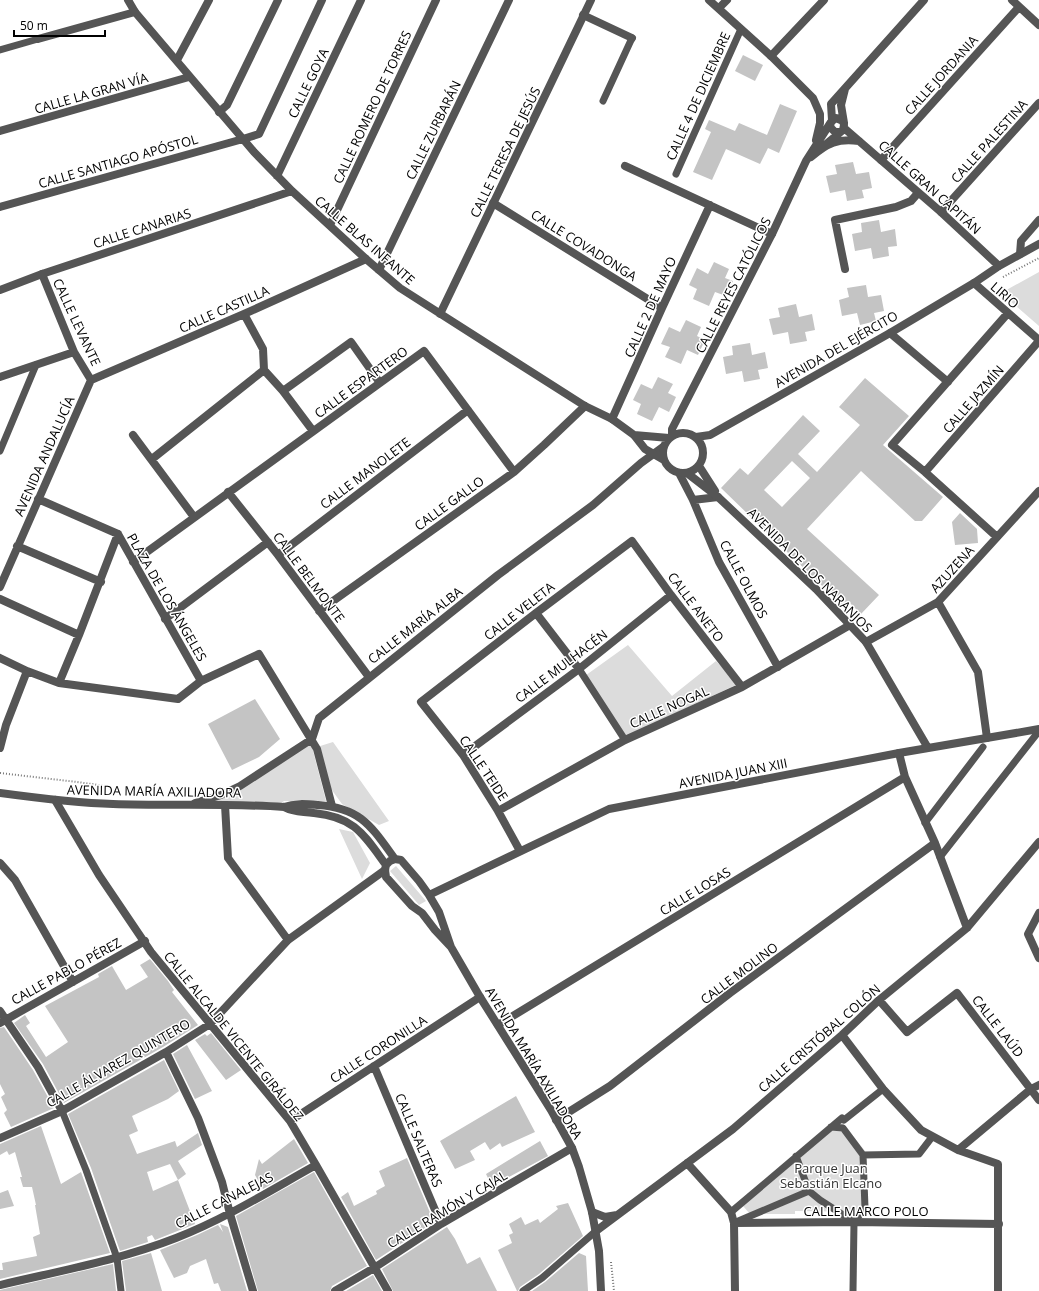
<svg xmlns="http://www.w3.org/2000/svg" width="1039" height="1291" font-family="'Open Sans',sans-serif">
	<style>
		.green { fill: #dcdcdc }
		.building { fill: #c4c4c4; fill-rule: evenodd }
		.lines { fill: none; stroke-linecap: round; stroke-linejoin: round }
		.path { stroke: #777; stroke-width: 2; stroke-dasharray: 1 2; stroke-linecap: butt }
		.pedestrian { stroke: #555; stroke-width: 7 }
		.minor { stroke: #555; stroke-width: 8 }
		.tertiary { stroke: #555; stroke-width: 8 }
		.labels { text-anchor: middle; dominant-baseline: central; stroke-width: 3; stroke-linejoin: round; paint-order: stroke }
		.street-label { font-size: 13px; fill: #000; stroke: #fff }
		.park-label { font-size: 13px; fill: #333; stroke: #fff }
	</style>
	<rect width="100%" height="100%" fill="#fff"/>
	<path class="green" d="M1039,272V326L1001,293Z
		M628,645L672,696L716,661L738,684L624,737L582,678Z
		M333,742L389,821L379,825L342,804L329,786L317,747Z
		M311,743L326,801H284L280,804L204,803Z
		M339,829L353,832L370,863L362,879Z
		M396,866L426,901L419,905L390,871Z
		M841,1121L865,1151L868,1212L795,1211V1214H750L743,1206Z"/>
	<path class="building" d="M743,55L763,65L755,81L735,71Z
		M780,104L797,111L779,153L768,148L760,164L726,149L712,180L693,172L711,132L705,129L709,120L735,131L739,123L767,135Z
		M853,162L856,174L869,172L872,188L862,190L864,198L847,201L845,190L830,193L826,176L837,174L835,165Z
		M879,220L881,232L895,229L897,246L888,247L889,256L873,259L871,248L855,251L852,234L862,232L861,223Z
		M714,262L729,269L725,278L733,281L726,296L715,292L709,306L693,299L697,289L689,285L697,268L708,274Z
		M866,285L868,297L881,295L884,311L874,313L876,321L860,325L857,313L842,316L839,300L849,297L847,288Z
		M796,304L799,317L812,314L815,330L805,332L807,341L790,344L788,332L773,335L769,319L780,317L778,308Z
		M686,320L701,327L697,336L705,340L698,355L687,350L681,364L665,357L670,347L661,344L669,327L680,332Z
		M750,343L752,355L765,352L768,368L758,370L760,379L744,382L742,371L726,374L723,357L733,355L732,346Z
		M658,377L673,384L668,393L676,397L669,412L659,407L652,421L637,414L641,404L633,400L641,384L652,389Z
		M865,378L909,416L883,445L943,497L922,521H915L861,471L807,529L879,595L861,614L850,603L845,608L721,488L740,468L748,475L803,415L820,431L798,454L817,472L860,425L839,407ZM792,461L810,478L782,507L764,490Z
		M960,513L977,529L978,543L955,545L952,522Z
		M255,699L280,739L259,757L232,770L208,724Z
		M150,959L168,981L174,990L172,992L198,1025L163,1047L64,1103L43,1064L14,1023L25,1015L30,1023L26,1026L46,1057L68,1042L45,1006L99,977L98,974L112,966L126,990L148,977L140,965Z
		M4,1027L33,1070L54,1108L11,1127L4,1113L7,1110L1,1097L5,1094L0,1084V1028Z
		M211,1033L241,1070L226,1080L195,1040L205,1034L207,1036Z
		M187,1045L212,1091L195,1099L173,1054Z
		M164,1060L179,1091L168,1099L132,1116L138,1131L129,1135L137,1154L175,1141L177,1147L198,1133L202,1145L178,1161L186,1174L178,1180L195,1224L155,1240L152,1235L147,1237L148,1242L120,1251L91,1168L68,1114ZM170,1164L178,1180L153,1191L147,1172Z
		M516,1096L535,1132L502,1147L500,1143L490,1150L485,1142L470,1151L475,1160L455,1169L440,1141Z
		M41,1126L61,1184L81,1172L110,1253L0,1279V1270H3L2,1263L37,1256L33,1237L40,1234L35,1205H36L32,1187H23L20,1177H22L15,1152L9,1155L7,1151L0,1155V1144Z
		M294,1139L308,1163L263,1189L255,1175L259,1159L262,1164Z
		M540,1141L548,1156L492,1186L486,1174Z
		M407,1158L434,1222L376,1260L341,1197L348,1192L354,1206L377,1194L376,1191L385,1186L379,1171Z
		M314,1172L367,1266L332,1286L330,1291H258L236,1216Z
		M8,1190L14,1206L0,1209V1193Z
		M568,1203L583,1236L539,1274L520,1287L518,1291H517L498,1250L512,1243L509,1235L513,1233L509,1224L521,1217L525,1225L538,1219L540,1223L558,1209L556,1206Z
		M220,1224L228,1227L247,1291H221L218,1283L214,1284L206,1259L190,1266L187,1273L174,1278L160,1250L197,1235L218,1225L223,1232Z
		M447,1227L455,1239L467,1264L480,1257L497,1291H393L382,1269Z
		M151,1253L162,1291H126L122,1261Z
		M579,1253L586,1256L588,1291H532L545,1282Z
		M113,1264L116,1291H0V1290Z
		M373,1275L382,1291H346Z"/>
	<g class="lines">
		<path class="path" d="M1003,277L1039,258
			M0,773L77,782L106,786L117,793
			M611,1262L614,1291"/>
		<path class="pedestrian" d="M0,50L38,39
			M603,101L632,38
			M676,174L741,29
			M0,451L36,365
			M579,669L625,740
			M925,823L983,747
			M940,857L1039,731
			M62,1111L86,1170L117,1258L121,1291
			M831,1127L843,1128L863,1155L865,1208L854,1222L853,1291
			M863,1155L919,1154L932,1137
			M809,1191L820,1200L854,1222
			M731,1212L842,1118L844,1120L883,1089
			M736,1222L809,1191L796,1156
			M523,1291L542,1278L596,1231"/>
		<path class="minor" d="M1012,0L1039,25
			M719,8L727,0
			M583,15L632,38
			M38,39L135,12
			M771,56L824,0
			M177,60L209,0
			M219,112L227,105L278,0
			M0,131L189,77
			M243,139L259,134L322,0
			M881,160L1019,7
			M625,166L772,234
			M493,203L662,308
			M941,212L1039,103
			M330,225L436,0
			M1020,254L1021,241L1039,220
			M845,269L835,220L896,207L911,201L918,193
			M379,270L509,0
			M42,274L74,352L91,380
			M974,283L1039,340
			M244,314L263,349L264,370L283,391L313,431
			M890,333L948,382
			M0,377L74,352
			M91,380L244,314L366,259
			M283,391L351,342L380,383
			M612,419L662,308L710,205
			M133,435L194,517
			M152,459L264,370
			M925,472L1039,341
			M679,473L693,500L719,562L778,667
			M228,492L278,555L369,677
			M38,499L118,534
			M693,500L718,497
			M118,534L201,681
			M997,537L925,472L892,445L1008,313
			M17,546L101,582
			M278,555L468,410
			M133,562L424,351L514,472
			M0,587L91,380
			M0,599L79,635
			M938,602L978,672L987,738
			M319,611L514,472L544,445L585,406
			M536,613L579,669
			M165,619L268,542
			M866,642L938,602L1039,491
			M0,658L27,671L59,683L178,699L201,681L259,654L317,749L332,806
			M59,683L79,635L118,534
			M0,748L6,725L27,671
			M899,753L905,777L935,843L967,928
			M463,755L579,669L671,595
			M55,800L99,875L151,952L290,1121L316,1165L388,1291
			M195,803L221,795L240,786L312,739L319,718L498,575L593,505L641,463L663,447
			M225,805L228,858L288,940
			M498,811L625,740L742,687L850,625
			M520,851L498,811L463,755L421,702L536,613L632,541L671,595L742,687
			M0,863L15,880L73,982
			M1039,913L1028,934L1039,958
			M879,1000L907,1032L957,993L1039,1100
			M0,1011L38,1067L62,1111
			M0,1023L145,941
			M498,1025L905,777
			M842,1035L883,1089L921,1130L958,1150L998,1164V1291
			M166,1052L198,1118L222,1182L230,1214L253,1291
			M374,1066L441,1224
			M556,1120L610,1086L730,993L935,843
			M290,1121L480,997
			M0,1138L62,1111L166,1052L210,1024L288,940L385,870
			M958,1150L1031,1089L1039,1085
			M687,1163L731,1212L734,1223L735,1291
			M592,1212L605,1217L617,1215
			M734,1223L854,1222L999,1224
			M596,1231L733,1129L842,1035L879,1000L967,928L1039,842
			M0,1285C59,1271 120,1260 176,1238C225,1219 271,1190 316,1165
			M335,1291L374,1268L441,1224L572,1148"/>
		<path class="tertiary" d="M128,0L135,12L254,152L292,191L366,259L400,288L585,406L612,419L634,435L645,449L664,460
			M709,0L771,56L813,98L820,114V123L816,140
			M832,120L831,104L924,0
			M844,123L841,105L845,89
			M844,128L941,212L999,266
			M825,145L843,130L844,125L843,121L836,118L831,122L830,127L835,132H839
			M811,157C827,143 838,138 859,141
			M277,176L361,0
			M0,207L243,139
			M0,290L42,274L292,191
			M440,314L591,0
			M663 453a20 20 0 1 1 40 0a20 20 0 1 1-40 0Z
			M634,435L669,438
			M672,436V429L772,234L806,161L831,122
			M696,437L710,435L890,333L974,283L999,266L1039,244
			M699,466L715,491
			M687,473L718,497L816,589L866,642L928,748
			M0,793C37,798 75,803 113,804C170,806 227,803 284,807C295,803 306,804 318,805C361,808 371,826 395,859
			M284,807C295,813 302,811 314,813C355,817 364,835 386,865
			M429,895L609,809L899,753L1039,729
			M451,947L435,930L422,913L412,906L386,877L385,870L386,865L390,861L395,859L401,860L419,881L429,895L439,912L451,947L480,997L551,1110L572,1148L579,1167L592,1212L599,1251L601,1291"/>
	</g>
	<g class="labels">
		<g class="street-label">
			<text transform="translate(941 75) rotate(-48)">CALLE JORDANIA</text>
			<text transform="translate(308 83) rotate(-64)">CALLE GOYA</text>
			<text transform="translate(91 93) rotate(-16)">CALLE LA GRAN VÍA</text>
			<text transform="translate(698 96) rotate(-66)">CALLE 4 DE DICIEMBRE</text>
			<text transform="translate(372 107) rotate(-65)">CALLE ROMERO DE TORRES</text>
			<text transform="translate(433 130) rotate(-64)">CALLE ZURBARÁN</text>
			<text transform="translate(989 141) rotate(-48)">CALLE PALESTINA</text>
			<text transform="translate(505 152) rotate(-64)">CALLE TERESA DE JESÚS</text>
			<text transform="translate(118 161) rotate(-16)">CALLE SANTIAGO APÓSTOL</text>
			<text transform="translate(930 187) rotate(42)">CALLE GRAN CAPITÁN</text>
			<text transform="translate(142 228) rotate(-18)">CALLE CANARIAS</text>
			<text transform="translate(365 240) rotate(41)">CALLE BLAS INFANTE</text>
			<text transform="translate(584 245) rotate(32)">CALLE COVADONGA</text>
			<text transform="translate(733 285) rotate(-63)">CALLE REYES CATÓLICOS</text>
			<text transform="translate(1005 295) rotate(41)">LIRIO</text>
			<text transform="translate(650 307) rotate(-66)">CALLE 2 DE MAYO</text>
			<text transform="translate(224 309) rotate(-24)">CALLE CASTILLA</text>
			<text transform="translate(77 322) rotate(65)">CALLE LEVANTE</text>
			<text transform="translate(836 349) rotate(-30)">AVENIDA DEL EJÉRCITO</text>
			<text transform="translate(361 382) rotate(-36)">CALLE ESPARTERO</text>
			<text transform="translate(973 399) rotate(-49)">CALLE JAZMÍN</text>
			<text transform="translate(44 456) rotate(-66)">AVENIDA ANDALUCÍA</text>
			<text transform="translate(365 473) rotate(-37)">CALLE MANOLETE</text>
			<text transform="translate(449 503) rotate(-36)">CALLE GALLO</text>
			<text transform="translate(952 569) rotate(-48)">AZUZENA</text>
			<text transform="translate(810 570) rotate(45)">AVENIDA DE LOS NARANJOS</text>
			<text transform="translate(309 577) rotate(53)">CALLE BELMONTE</text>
			<text transform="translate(744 579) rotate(62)">CALLE OLMOS</text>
			<text transform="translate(167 597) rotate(60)">PLAZA DE LOS ÁNGELES</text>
			<text transform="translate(696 607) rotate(53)">CALLE ANETO</text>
			<text transform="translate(519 611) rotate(-38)">CALLE VELETA</text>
			<text transform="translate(415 625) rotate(-38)">CALLE MARÍA ALBA</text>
			<text transform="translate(561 666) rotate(-37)">CALLE MULHACÉN</text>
			<text transform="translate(669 707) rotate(-24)">CALLE NOGAL</text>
			<text transform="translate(484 768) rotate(56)">CALLE TEIDE</text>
			<text transform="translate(733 773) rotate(-11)">AVENIDA JUAN XIII</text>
			<text transform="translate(154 791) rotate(1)">AVENIDA MARÍA AXILIADORA</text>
			<text transform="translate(695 891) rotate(-31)">CALLE LOSAS</text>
			<text transform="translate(66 971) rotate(-29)">CALLE PABLO PÉREZ</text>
			<text transform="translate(739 973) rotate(-37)">CALLE MOLINO</text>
			<text transform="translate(998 1026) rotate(52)">CALLE LAÚD</text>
			<text transform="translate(234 1036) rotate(51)">CALLE ALCALDE VICENTE GIRÁLDEZ</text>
			<text transform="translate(819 1038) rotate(-41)">CALLE CRISTÓBAL COLÓN</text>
			<text transform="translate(378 1049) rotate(-33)">CALLE CORONILLA</text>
			<text transform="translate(118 1063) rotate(-30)">CALLE ÁLVAREZ QUINTERO</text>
			<text transform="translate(534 1063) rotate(59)">AVENIDA MARÍA AXILIADORA</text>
			<text transform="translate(419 1140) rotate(67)">CALLE SALTERAS</text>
			<text transform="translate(224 1200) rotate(-27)">CALLE CANALEJAS</text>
			<text transform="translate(447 1209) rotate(-31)">CALLE RAMÓN Y CAJAL</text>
			<text x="866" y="1211">CALLE MARCO POLO</text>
		</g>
		<g class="park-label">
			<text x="831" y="1168">Parque Juan<tspan x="831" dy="15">Sebastián Elcano</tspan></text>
		</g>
	</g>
	<path d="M14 30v6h91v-6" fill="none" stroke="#000000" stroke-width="2"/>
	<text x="20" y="30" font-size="12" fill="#000000" stroke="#ffffff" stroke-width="3" paint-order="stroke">50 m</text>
</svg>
